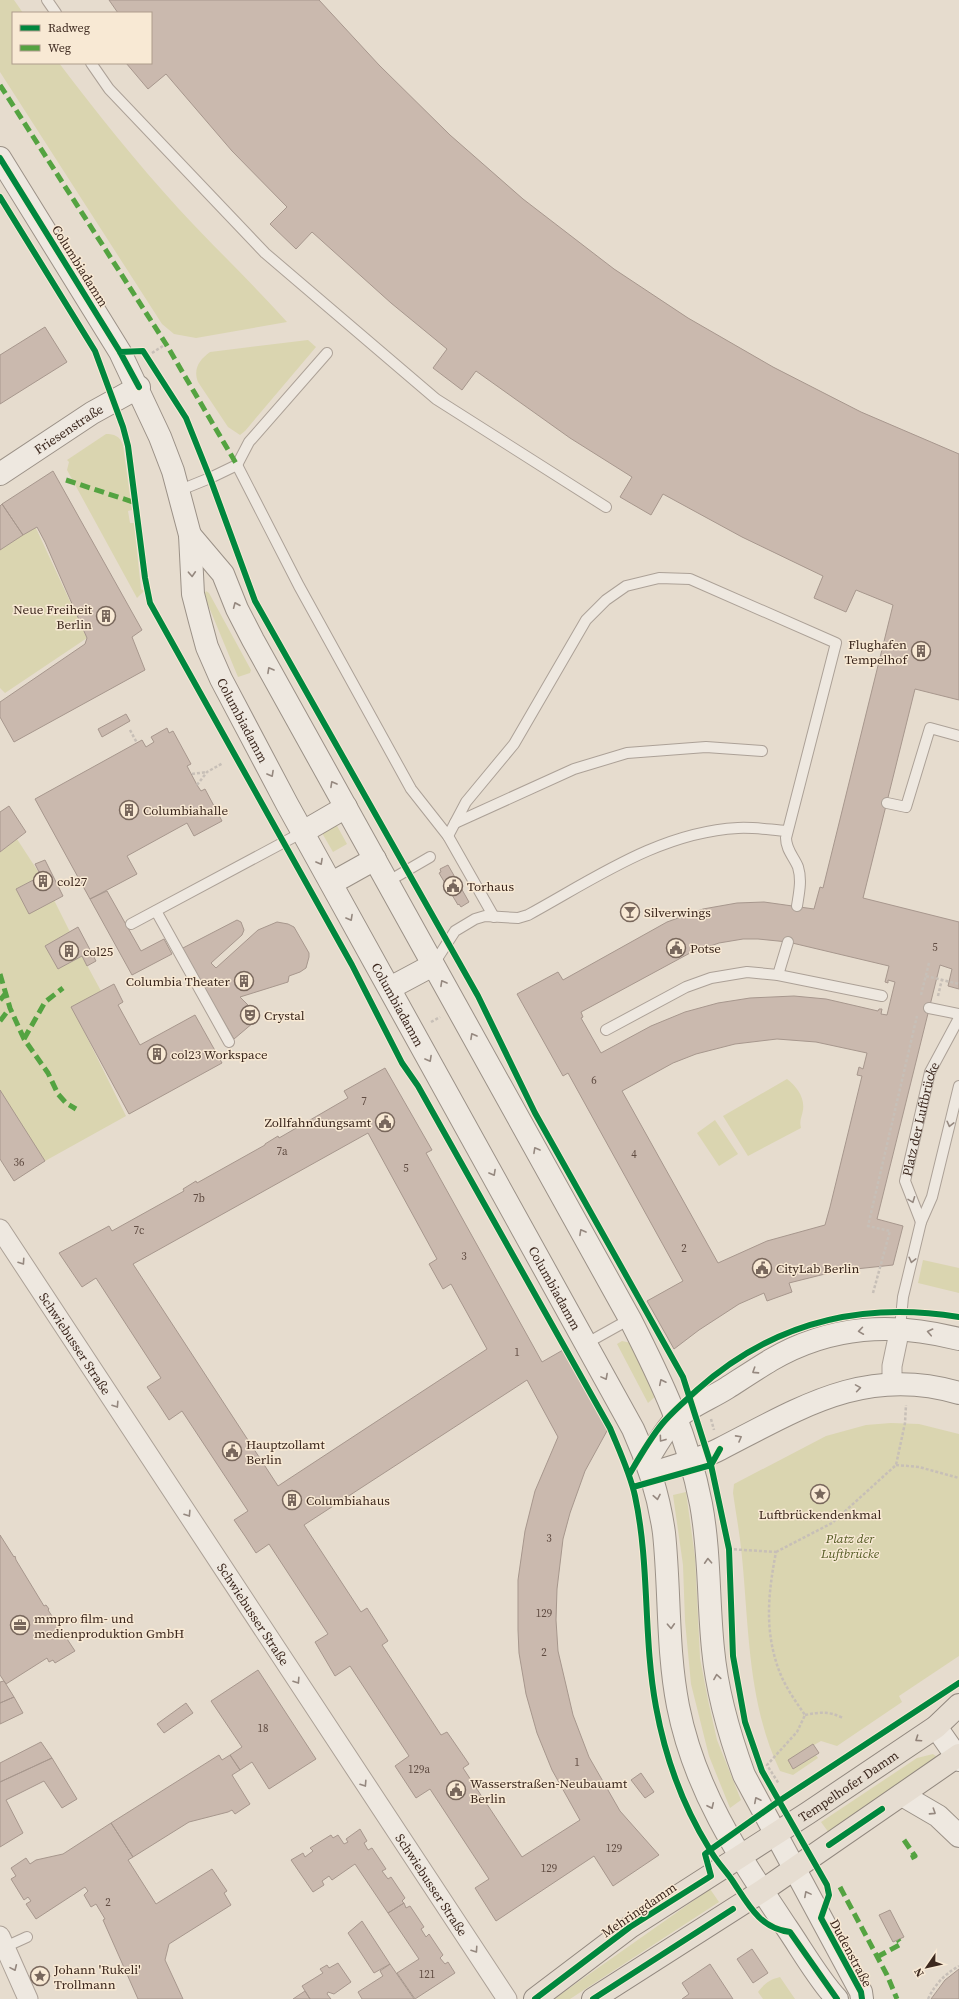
<svg xmlns="http://www.w3.org/2000/svg" width="959" height="1999" font-family="'Source Serif 4',serif">
	<style>
		.green { fill: #dad5b0 }
		.building { fill: #cab9ae; stroke: #a7978d; fill-rule: evenodd }
		.lines { fill: none; stroke-linecap: round; stroke-linejoin: round }
		.lane-casing { stroke: #aca197; stroke-width: 12 }
		.street-casing { stroke: #aca197; stroke-width: 21 }
		.secondary-casing { stroke: #9b9187; stroke-width: 24 }
		.primary-casing { stroke: #91877e; stroke-width: 24 }
		.path { stroke: #c7bfb7; stroke-width: 2.5; stroke-dasharray: 3 2; stroke-linecap: butt }
		.lane { stroke: #eee8e0; stroke-width: 10 }
		.street { stroke: #eee8e0; stroke-width: 19 }
		.secondary { stroke: #eee8e0; stroke-width: 22 }
		.primary { stroke: #e6ddd1; stroke-width: 22 }
		.quiet { stroke: #54a341; stroke-width: 5; stroke-dasharray: 10 5; stroke-linecap: butt }
		.cycleway-casing { stroke: #f8e9d4; stroke-width: 8 }
		.cycleway { stroke: #00873e; stroke-width: 6 }
		.oneway { stroke: #95887f }
		.oneway2 { stroke: #918278 }
		.labels { text-anchor: middle; dominant-baseline: central; stroke-width: 3; stroke-linejoin: round; paint-order: stroke }
		.number-label { font-size: 11px; fill: #604c42 }
		.street-label { font-size: 13px; fill: #3c281e; stroke: #f8e9d4 }
		.poi-label { font-size: 13px; fill: #3c281e; stroke: #f8e9d4; text-anchor: start }
		.park-label { font-size: 13px; font-style: italic; fill: #535a23; stroke: #f8e9d4 }
	</style>
	<rect width="100%" height="100%" fill="#e6dcce"/>
	<path class="green" d="M0,0H14L23,13H13V63H59C97,113 136,162 178,208C214,247 252,283 287,322L196,338L174,334L162,324L0,72Z
		M308,340L316,347L245,431L240,435L228,427L198,382C193,369 199,360 210,352Z
		M106,434C114,434 120,436 123,445L132,510L128,511L130,523H134L141,589L144,591L137,598L67,470L69,462L67,460Z
		M35,526L87,638L5,693L0,688V550Z
		M206,591L209,593L251,670L250,673L238,677L204,595Z
		M336,824L347,844L333,852L322,833Z
		M17,839L41,876L16,889L54,900L70,932L45,946L58,969L82,956L101,991L72,1007L126,1116L45,1161L0,1092V852Z
		M787,1079C796,1086 805,1097 803,1110C802,1117 799,1120 801,1128L748,1156L723,1116Z
		M715,1120L738,1154L719,1166L697,1133Z
		M923,1260L959,1268V1293L918,1283Z
		M622,1341L631,1343L657,1395L648,1403L617,1344Z
		M891,1423L919,1424L959,1434V1656L899,1696L902,1702L837,1746L821,1741L788,1760L793,1769L816,1755L818,1758L793,1775L780,1771C748,1704 749,1629 742,1557C740,1535 736,1514 733,1493L734,1484L826,1436L866,1425Z
		M686,1492L695,1557L700,1658L708,1700L717,1740L741,1800L730,1808L709,1756L691,1684L685,1621L683,1565L673,1495Z
		M933,1754L937,1757L829,1833L821,1822L917,1758Z
		M710,1889L719,1902L570,1999H554Z
		M780,1977L795,1999H763L758,1992C765,1983 769,1980 780,1977Z"/>
	<path class="building" d="M109,0H319L379,65L450,135L523,199L614,269L688,318L773,367L861,412L959,454V700L915,689L863,898L959,922V989L948,986L952,969L940,965L877,1219L903,1226L893,1265L837,1271L789,1283L792,1292L767,1301L764,1293L739,1304L699,1330L674,1349L647,1301L683,1281L568,1073L563,1076L517,994L558,972L563,980L667,922L703,909L737,903L764,902L814,909L820,887L823,888L893,605L856,590L846,612L814,598L823,576L742,537L663,494L651,515L620,497L632,477L570,438L476,371L462,390L433,368L447,349L391,303L312,232L296,249L270,224L287,207L232,151L166,74L148,89L126,63H151V13H118ZM743,939H758L788,942L889,966L885,982L888,983V980L895,982L887,1015L881,1014L882,1009H879L878,1011L826,999L794,996L750,998L718,1003L685,1012L651,1026L601,1053L581,1018L583,1017L581,1012L690,953L719,943ZM777,1039L816,1042L867,1053L863,1069L859,1067L857,1075L862,1076L830,1207L825,1225L767,1241L718,1263L622,1091L673,1063L696,1054L735,1044Z
		M45,327L67,362L0,404V355Z
		M53,471L142,630L132,637L145,670L14,742L0,717V702L85,644L87,638L45,542L37,527L23,535L2,504Z
		M2,504L23,535L0,550V506Z
		M126,714L130,721L102,737L98,729Z
		M167,728L169,733L173,731L191,764L187,766L197,785L201,791L205,789L222,821L194,836L187,823L127,856L137,874L90,899L35,799L142,740L146,747L154,742L151,737Z
		M9,806L26,832L0,852V812Z
		M45,860L63,896L29,914L16,889L41,876L35,864Z
		M448,865L469,902L461,907L459,904L458,905L439,873L441,872L440,869Z
		M107,891L141,951L164,939L172,954L132,975L90,899Z
		M237,920L241,922L244,930L242,935L211,963L216,968L258,930L277,922L288,924L294,927L309,953V957L306,968L300,972L289,976L288,982L240,997L260,1017L234,1039L181,949Z
		M78,927L96,961L87,966L82,956L58,969L45,946Z
		M114,984L123,1002L118,1005L140,1045L195,1015L222,1063L129,1114L71,1007Z
		M385,1068L432,1150L426,1153L542,1362L563,1350L608,1429L585,1471L570,1513L563,1539L557,1589L556,1620L558,1651L573,1715L589,1757L620,1811L659,1855L613,1886L594,1856L496,1921L475,1888L489,1879L430,1789L416,1798L395,1766L409,1756L350,1666L335,1676L315,1642L328,1634L269,1544L256,1553L245,1536L234,1520L248,1511L182,1411L169,1420L158,1403L147,1387L161,1378L96,1278L82,1287L59,1253L109,1226L112,1231L184,1191L183,1189L196,1181L197,1183L265,1145V1144L278,1136L279,1138L348,1098L344,1091ZM368,1133L437,1259L429,1264L443,1289L451,1284L487,1349L278,1486L133,1264ZM527,1380L558,1437L535,1491L525,1531L518,1580V1630L519,1653L526,1694L537,1733L552,1770L580,1820L522,1857L463,1768L469,1764L447,1732L441,1735L382,1645L388,1641L367,1608L361,1612L304,1525Z
		M0,1090L45,1161L14,1181L0,1159Z
		M0,1535L14,1557L15,1556L16,1560L44,1606L46,1605L49,1609L48,1610L75,1651L55,1663L53,1660L49,1662L47,1658L6,1684L0,1675Z
		M258,1670L316,1759L269,1789L252,1762L240,1770L230,1755L242,1747L211,1701Z
		M4,1681L14,1697L0,1703V1682Z
		M14,1697L23,1713L0,1724V1703Z
		M186,1703L193,1713L164,1733L157,1724Z
		M41,1742L52,1758L0,1782V1763Z
		M813,1744L819,1753L793,1769L788,1760Z
		M219,1755L222,1760L230,1755L240,1770L232,1775L250,1804L235,1814L232,1810L228,1812L189,1822L133,1857L111,1823Z
		M52,1758L77,1799L62,1808L44,1781L6,1800L23,1833L0,1847V1782Z
		M641,1773L654,1792L645,1798L631,1780Z
		M111,1823L133,1857L128,1860L156,1904L212,1869L227,1891L224,1893L231,1905L169,1944L165,1960L183,1999H138L103,1920L105,1919L96,1904L91,1907L84,1895L88,1891L85,1887L36,1919L26,1904L31,1901L28,1897L24,1900L11,1879L16,1876L11,1868L26,1858L30,1864L36,1860L63,1854Z
		M360,1829L367,1841L364,1843L368,1850L372,1848L386,1869L382,1871L388,1879L391,1877L405,1898L402,1901L404,1903L388,1913L355,1864L332,1880L329,1876L322,1881L324,1885L313,1892L291,1860L303,1853L305,1857L313,1851L310,1848L331,1835L333,1838L338,1835L344,1844L348,1842L346,1839Z
		M404,1903L406,1908L410,1906L424,1927L421,1929L426,1937L429,1934L443,1955L440,1958L445,1964L448,1962L455,1973L415,1999L397,1973L419,1959L388,1913Z
		M890,1910L904,1937L893,1942L879,1915Z
		M362,1921L390,1964L374,1973L348,1933Z
		M752,1949L768,1973L753,1983L737,1959Z
		M338,1963L351,1982L334,1994L328,1992L327,1994L331,1999H310L302,1986L323,1973L320,1969L327,1965L329,1968Z
		M390,1964L414,1999H362L358,1992L383,1976L380,1971Z
		M710,1964L733,1999H682L689,1994L682,1983Z
		M959,1969V1999H931L945,1980Z
		M305,1991L310,1999H293Z"/>
	<g class="lines">
		<defs>
			<g id="lane">
				<path d="M47,0L56,13"/>
				<path d="M91,63L109,89L265,253L436,399L606,507"/>
				<path d="M237,465L299,586L411,789L448,836L494,917"/>
				<path d="M178,491L210,478L237,465L249,442L327,353"/>
				<path d="M887,803L906,807L930,728L959,736"/>
				<path d="M455,823L574,769L627,753L706,747L762,751"/>
				<path d="M448,836L466,802L514,744L586,620L606,600L626,586L659,578L690,579L836,643L786,838C786,850 794,857 798,867C802,880 799,893 797,906"/>
				<path d="M387,882L430,857"/>
				<path d="M156,911L229,1042"/>
				<path d="M131,924L303,832"/>
				<path d="M433,965L455,931L475,919L485,916L518,918L528,915C594,879 660,832 738,828C754,827 771,830 787,831"/>
				<path d="M778,975L788,942"/>
				<path d="M929,1008L959,1014"/>
				<path d="M606,1030L686,987L711,978L747,972L778,975L882,996"/>
				<path id="s1" d="M921,1222L905,1181L930,1072L959,1018"/>
				<path d="M900,1328L903,1297L921,1222L932,1197L959,1086"/>
				<path d="M587,1343L630,1319"/>
				<path d="M5,1947L27,1937"/>
			</g>
			<g id="street">
				<path id="s2" d="M0,1229L507,1999"/>
				<path d="M892,1384V1366L900,1328"/>
				<path d="M0,1936L28,1999"/>
			</g>
			<g id="secondary">
				<path id="s3" d="M0,158L120,352L160,437L173,471L190,535L193,594L200,621L207,647L221,679L287,804L633,1429C648,1462 659,1496 664,1533C670,1590 667,1650 678,1706C695,1792 739,1856 787,1928C802,1950 819,1980 837,1999"/>
				<path id="s4" d="M0,474L92,413L139,387"/>
				<path d="M190,535L223,574L237,609L253,640L630,1319C661,1380 688,1436 701,1504C710,1552 708,1601 713,1649C717,1693 729,1734 744,1775L861,1992L862,1999"/>
				<path d="M303,832L346,807"/>
				<path d="M332,883L375,859"/>
				<path d="M390,988L433,965"/>
				<path d="M647,1460C655,1448 667,1426 677,1418C689,1407 713,1397 727,1388C741,1379 756,1369 771,1360C831,1325 893,1322 959,1339"/>
				<path d="M652,1473C675,1466 699,1460 720,1449C800,1408 866,1365 959,1393"/>
				<path d="M936,1727L959,1760"/>
				<path d="M902,1795L938,1816L959,1836"/>
			</g>
			<g id="primary">
				<path id="s5" d="M535,1999L630,1927L808,1813L936,1727L959,1705"/>
				<path d="M593,1999L762,1891L959,1755"/>
			</g>
		</defs>
		<use href="#lane" class="lane-casing"/>
		<use href="#street" class="street-casing"/>
		<use href="#secondary" class="secondary-casing"/>
		<use href="#primary" class="primary-casing"/>
		<path class="path" d="M152,353L166,344
			M130,730L137,743
			M192,774L207,772
			M197,785L207,772L223,763
			M926,976L959,984
			M921,995L929,963
			M938,996L942,979
			M431,1022L440,1017
			M873,1293L890,1231L868,1226L917,1016
			M711,1419L714,1430
			M896,1465L919,1467L959,1478
			M729,1549L776,1552C768,1594 764,1632 780,1673C786,1688 796,1702 805,1715L797,1732L767,1765L779,1784
			M776,1552L832,1523L896,1465L905,1423L906,1405
			M805,1715C819,1712 829,1711 843,1718
			M928,1999C935,1984 945,1974 959,1966"/>
		<use href="#lane" class="lane"/>
		<use href="#street" class="street"/>
		<use href="#secondary" class="secondary"/>
		<use href="#primary" class="primary"/>
		<path class="quiet" d="M0,85L166,344L237,465
			M66,480L136,503
			M0,974L10,1008L24,1039L48,1073L58,1094L66,1103L76,1109
			M0,1000L6,993
			M0,1021L10,1008
			M24,1039L45,1002L63,988
			M904,1840L915,1856L911,1858
			M840,1887L887,1975L897,1999
			M877,1957L901,1944L898,1940"/>
		<defs>
			<path id="cycleway" d="M0,158L120,352L139,387
				M0,197L95,351L123,427L128,446L145,578L150,603L352,965L402,1063L418,1086L610,1428C619,1450 630,1473 635,1496C650,1565 643,1638 656,1707C665,1756 683,1806 709,1848C715,1860 725,1870 732,1880C748,1904 759,1928 790,1932L837,1999
				M120,352L143,351L186,418L210,478L255,601L478,996L535,1113L683,1377L711,1465L729,1549L733,1656L745,1722L762,1771L827,1885L829,1895L821,1918L861,1992L862,1999
				M629,1475C639,1458 649,1440 662,1424C672,1412 685,1401 697,1390C772,1323 860,1301 959,1317
				M633,1487L711,1465L720,1449
				M829,1845L882,1809
				M535,1999L630,1927L711,1876L705,1854L710,1850L779,1801L959,1683
				M593,1999L733,1909"/>
		</defs>
		<use href="#cycleway" class="cycleway-casing"/>
		<use href="#cycleway" class="cycleway"/>
	</g>
	<defs><path id="oneway-chevron" d="M-2-3.5L2.5 0L-2 3.5" fill="none" stroke-width="1.6" stroke-linecap="round" stroke-linejoin="round"/></defs>
	<g class="oneway">
		<use href="#oneway-chevron" transform="translate(192 574) rotate(87)"/>
		<use href="#oneway-chevron" transform="translate(236 605) rotate(-113)"/>
		<use href="#oneway-chevron" transform="translate(270 670) rotate(-119)"/>
		<use href="#oneway-chevron" transform="translate(271 774) rotate(61)"/>
		<use href="#oneway-chevron" transform="translate(333 784) rotate(-119)"/>
		<use href="#oneway-chevron" transform="translate(320 862) rotate(61)"/>
		<use href="#oneway-chevron" transform="translate(350 918) rotate(61)"/>
		<use href="#oneway-chevron" transform="translate(443 983) rotate(-119)"/>
		<use href="#oneway-chevron" transform="translate(473 1036) rotate(-119)"/>
		<use href="#oneway-chevron" transform="translate(429 1059) rotate(61)"/>
		<use href="#oneway-chevron" transform="translate(950 1124) rotate(104)"/>
		<use href="#oneway-chevron" transform="translate(536 1150) rotate(-119)"/>
		<use href="#oneway-chevron" transform="translate(493 1173) rotate(61)"/>
		<use href="#oneway-chevron" transform="translate(912 1200) rotate(69)"/>
		<use href="#oneway-chevron" transform="translate(582 1232) rotate(-119)"/>
		<use href="#oneway-chevron" transform="translate(912 1260) rotate(104)"/>
		<use href="#oneway-chevron" transform="translate(22 1262) rotate(56)"/>
		<use href="#oneway-chevron" transform="translate(861 1331) rotate(172)"/>
		<use href="#oneway-chevron" transform="translate(930 1332) rotate(-168)"/>
		<use href="#oneway-chevron" transform="translate(755 1371) rotate(147)"/>
		<use href="#oneway-chevron" transform="translate(605 1377) rotate(62)"/>
		<use href="#oneway-chevron" transform="translate(662 1382) rotate(-116)"/>
		<use href="#oneway-chevron" transform="translate(858 1388) rotate(-9)"/>
		<use href="#oneway-chevron" transform="translate(116 1405) rotate(57)"/>
		<use href="#oneway-chevron" transform="translate(739 1438) rotate(-29)"/>
		<use href="#oneway-chevron" transform="translate(662 1439) rotate(126)"/>
		<use href="#oneway-chevron" transform="translate(657 1497) rotate(79)"/>
		<use href="#oneway-chevron" transform="translate(188 1514) rotate(57)"/>
		<use href="#oneway-chevron" transform="translate(708 1561) rotate(-93)"/>
		<use href="#oneway-chevron" transform="translate(671 1626) rotate(87)"/>
		<use href="#oneway-chevron" transform="translate(717 1677) rotate(-99)"/>
		<use href="#oneway-chevron" transform="translate(297 1681) rotate(57)"/>
		<use href="#oneway-chevron" transform="translate(364 1784) rotate(57)"/>
		<use href="#oneway-chevron" transform="translate(757 1800) rotate(-117)"/>
		<use href="#oneway-chevron" transform="translate(711 1806) rotate(65)"/>
		<use href="#oneway-chevron" transform="translate(933 1812) rotate(33)"/>
		<use href="#oneway-chevron" transform="translate(807 1894) rotate(-118)"/>
		<use href="#oneway-chevron" transform="translate(475 1950) rotate(56)"/>
		<use href="#oneway-chevron" transform="translate(14 1968) rotate(66)"/>
	</g>
	<use class="oneway2" href="#oneway-chevron" transform="translate(918 1739) rotate(146)"/>
	<defs>
		<symbol id="building-ring" viewBox="-11 -11 22 22"><circle r="9.5" fill="#f8e9d4" stroke="#78675c" stroke-width="1.5"/><path d="M-4-6H4V6H1V3H-1V6H-4ZM-2.5-4.3h1.7v1.8h-1.7ZM.8-4.3h1.7v1.8H.8ZM-2.5-1h1.7V.8h-1.7ZM.8-1h1.7V.8H.8Z" fill="#78675c"/></symbol>
		<symbol id="civic-ring" viewBox="-11 -11 22 22"><circle r="9.5" fill="#f8e9d4" stroke="#78675c" stroke-width="1.5"/><path d="M-.6-6.5H3V-4.5H.6V-3L4-1V1h2V6H-6V1h2V-1L-.6-3ZM-1.2 2.5V6h2.4V2.5Z" fill="#78675c"/></symbol>
		<symbol id="bar-ring" viewBox="-11 -11 22 22"><circle r="9.5" fill="#f8e9d4" stroke="#78675c" stroke-width="1.5"/><path d="M-6-5H6L.8 .8V4.5H3.5V6h-7V4.5H-.8V.8Z" fill="#78675c"/></symbol>
		<symbol id="theatre-ring" viewBox="-11 -11 22 22"><circle r="9.5" fill="#f8e9d4" stroke="#78675c" stroke-width="1.5"/><path d="M-5-5.5Q0-4 5-5.5V0Q5 5 0 6Q-5 5-5 0ZM-3.3-2.5H-1v1.5H-3.3ZM1-2.5H3.3v1.5H1ZM-2.8 1Q0 5.5 2.8 1Z" fill="#78675c"/></symbol>
		<symbol id="sight-ring" viewBox="-11 -11 22 22"><circle r="9.5" fill="#f8e9d4" stroke="#78675c" stroke-width="1.5"/><path d="M0-6L1.8-2.2L6-1.7L2.9 1.2L3.7 5.4L0 3.3L-3.7 5.4L-2.9 1.2L-6-1.7L-1.8-2.2Z" fill="#78675c"/></symbol>
		<symbol id="office-ring" viewBox="-11 -11 22 22"><circle r="9.5" fill="#f8e9d4" stroke="#78675c" stroke-width="1.5"/><path d="M-6-3h4V-5.5h4V-3h4V5H-6ZM-1-4.5V-3h2v-1.5ZM-6 0V1H6V0Z" fill="#78675c"/></symbol>
	</defs>
	<g fill-rule="evenodd">
		<use href="#building-ring" x="95" y="605" width="22" height="22"/>
		<use href="#building-ring" x="910" y="640" width="22" height="22"/>
		<use href="#building-ring" x="118" y="799" width="22" height="22"/>
		<use href="#building-ring" x="32" y="870" width="22" height="22"/>
		<use href="#civic-ring" x="442" y="875" width="22" height="22"/>
		<use href="#bar-ring" x="619" y="901" width="22" height="22"/>
		<use href="#civic-ring" x="665" y="937" width="22" height="22"/>
		<use href="#building-ring" x="58" y="940" width="22" height="22"/>
		<use href="#building-ring" x="233" y="970" width="22" height="22"/>
		<use href="#theatre-ring" x="239" y="1004" width="22" height="22"/>
		<use href="#building-ring" x="146" y="1043" width="22" height="22"/>
		<use href="#civic-ring" x="374" y="1111" width="22" height="22"/>
		<use href="#civic-ring" x="751" y="1257" width="22" height="22"/>
		<use href="#civic-ring" x="221" y="1440" width="22" height="22"/>
		<use href="#sight-ring" x="809" y="1483" width="22" height="22"/>
		<use href="#building-ring" x="281" y="1489" width="22" height="22"/>
		<use href="#office-ring" x="9" y="1614" width="22" height="22"/>
		<use href="#civic-ring" x="445" y="1779" width="22" height="22"/>
		<use href="#sight-ring" x="29" y="1965" width="22" height="22"/>
	</g>
	<g class="labels">
		<g class="number-label">
			<text x="935" y="947">5</text>
			<text x="594" y="1080">6</text>
			<text x="364" y="1101">7</text>
			<text x="282" y="1151">7a</text>
			<text x="634" y="1154">4</text>
			<text x="19" y="1162">36</text>
			<text x="406" y="1168">5</text>
			<text x="199" y="1198">7b</text>
			<text x="139" y="1230">7c</text>
			<text x="684" y="1248">2</text>
			<text x="464" y="1256">3</text>
			<text x="517" y="1352">1</text>
			<text x="549" y="1538">3</text>
			<text x="544" y="1613">129</text>
			<text x="544" y="1652">2</text>
			<text x="263" y="1728">18</text>
			<text x="577" y="1762">1</text>
			<text x="419" y="1769">129a</text>
			<text x="614" y="1848">129</text>
			<text x="549" y="1868">129</text>
			<text x="108" y="1902">2</text>
			<text x="427" y="1974">121</text>
		</g>
		<g class="street-label">
			<text transform="translate(80 266) rotate(58)">Columbiadamm</text>
			<text stroke="none"><textPath href="#s4" startOffset="82">Friesenstraße</textPath></text>
			<text stroke="none"><textPath href="#s3" startOffset="620">Columbiadamm</textPath></text>
			<text stroke="none"><textPath href="#s3" startOffset="944">Columbiadamm</textPath></text>
			<text stroke="none"><textPath href="#s1" startOffset="108">Platz der Luftbrücke</textPath></text>
			<text stroke="none"><textPath href="#s3" startOffset="1268">Columbiadamm</textPath></text>
			<text stroke="none"><textPath href="#s2" startOffset="137">Schwiebusser Straße</textPath></text>
			<text stroke="none"><textPath href="#s2" startOffset="461">Schwiebusser Straße</textPath></text>
			<text stroke="none"><textPath href="#s5" startOffset="379">Tempelhofer Damm</textPath></text>
			<text stroke="none"><textPath href="#s2" startOffset="785">Schwiebusser Straße</textPath></text>
			<text transform="translate(639 1910) rotate(-34)">Mehringdamm</text>
			<text transform="translate(851 1953) rotate(62)">Dudenstraße</text>
		</g>
		<g class="poi-label">
			<text x="92" y="609" text-anchor="end">Neue Freiheit<tspan x="92" dy="15">Berlin</tspan></text>
			<text x="907" y="644" text-anchor="end">Flughafen<tspan x="907" dy="15">Tempelhof</tspan></text>
			<text x="143" y="810">Columbiahalle</text>
			<text x="57" y="881">col27</text>
			<text x="467" y="886">Torhaus</text>
			<text x="644" y="912">Silverwings</text>
			<text x="690" y="948">Potse</text>
			<text x="83" y="951">col25</text>
			<text x="230" y="981" text-anchor="end">Columbia Theater</text>
			<text x="264" y="1015">Crystal</text>
			<text x="171" y="1054">col23 Workspace</text>
			<text x="371" y="1122" text-anchor="end">Zollfahndungsamt</text>
			<text x="776" y="1268">CityLab Berlin</text>
			<text x="246" y="1444">Hauptzollamt<tspan x="246" dy="15">Berlin</tspan></text>
			<text x="306" y="1500">Columbiahaus</text>
			<text x="820" y="1514" text-anchor="middle">Luftbrückendenkmal</text>
			<text x="34" y="1618">mmpro film- und<tspan x="34" dy="15">medienproduktion GmbH</tspan></text>
			<text x="470" y="1783">Wasserstraßen-Neubauamt<tspan x="470" dy="15">Berlin</tspan></text>
			<text x="54" y="1969">Johann 'Rukeli'<tspan x="54" dy="15">Trollmann</tspan></text>
		</g>
		<g class="park-label">
			<text x="850" y="1538">Platz der<tspan x="850" dy="15">Luftbrücke</tspan></text>
		</g>
	</g>
	<rect x="12" y="12" width="140" height="52" fill="#f8e9d4" stroke="#ad9c8b"/>
	<rect x="20" y="25" width="20" height="6" fill="#00873e" stroke="#ad9c8b"/>
	<text x="48" y="32" font-size="12" fill="#3c281e">Radweg</text>
	<rect x="20" y="45" width="20" height="6" fill="#54a341" stroke="#ad9c8b"/>
	<text x="48" y="52" font-size="12" fill="#3c281e">Weg</text>
	<g transform="translate(927 1967) rotate(236)" stroke="#f8e9d4" stroke-width="3" paint-order="stroke">
	<path d="M0-3L7 15L0 10L-7 15Z" fill="#3c281e"/>
	<text y="-6" font-size="11" font-weight="bold" text-anchor="middle" fill="#3c281e">N</text>
	</g>
</svg>
